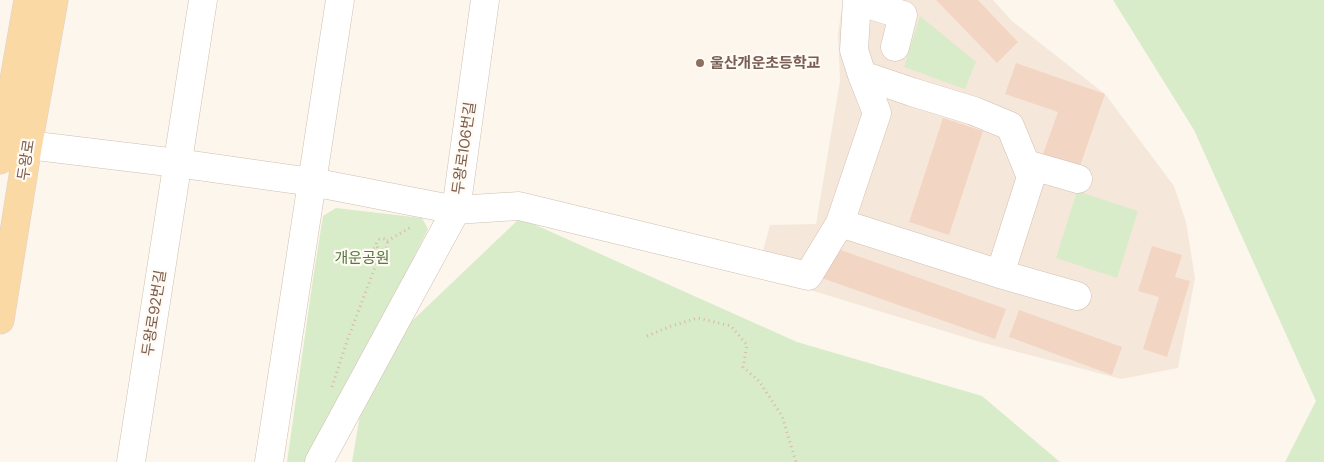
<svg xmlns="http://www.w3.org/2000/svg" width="1324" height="462" font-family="'DM Sans','Noto Sans KR',sans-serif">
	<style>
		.residential { fill: #f5e8da }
		.green { fill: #d8ecc9 }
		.building { fill: #f3d5c3 }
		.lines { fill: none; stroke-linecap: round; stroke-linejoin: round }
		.minor-casing { stroke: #d1beb0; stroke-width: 29 }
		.major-casing { stroke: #dad1cd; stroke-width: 29 }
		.path { stroke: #d9b8a5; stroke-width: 3; stroke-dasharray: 1 4; stroke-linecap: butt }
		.minor { stroke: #fff; stroke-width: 28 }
		.major { stroke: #fbd9a5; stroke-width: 28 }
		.education-dot { fill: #8d6e63; stroke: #fffaf3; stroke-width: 2 }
		.labels { text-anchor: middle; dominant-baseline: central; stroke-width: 4.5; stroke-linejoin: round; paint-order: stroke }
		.education-label { font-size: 15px; font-weight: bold; fill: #785e54; stroke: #fffaf3; text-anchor: start }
		.street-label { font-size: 15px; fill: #7a5c4d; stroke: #fffaf3 }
		.park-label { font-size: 15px; fill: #537a41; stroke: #fffaf3 }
	</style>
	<rect width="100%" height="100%" fill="#fdf6ec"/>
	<path class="residential" d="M843,0H993L1012,21L1105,94L1174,186L1186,222L1195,278L1178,368L1121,379L980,342L807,289L756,276L770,225L816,224L840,81L838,34Z"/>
	<path class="green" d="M1113,0H1324V462H1285L1316,401L1194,130Z
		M920,16L976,62L965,89L904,67Z
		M1077,191L1138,211L1117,278L1056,258Z
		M336,208L422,218L428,229L391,303L306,462H287L313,279L323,216Z
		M520,218L797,342L982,396L1060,462H352L369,362Z"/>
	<path class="building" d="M936,0H978L1018,42L997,63Z
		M1016,63L1105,94L1079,169L1042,157L1058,112L1005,94Z
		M943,118L983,131L949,235L909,222Z
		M827,245L1006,309L995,339L816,276Z
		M1152,246L1182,255L1175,277L1190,281L1167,357L1143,349L1159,297L1138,291Z
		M1019,310L1122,347L1112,375L1009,337Z"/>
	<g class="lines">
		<defs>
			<path id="minor" d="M857,0L854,50L862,75L877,113L840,223L1000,274L1031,177L1010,126L974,111L912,92L862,75
				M857,1L903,15L895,47
				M28,145L177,163L312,182L456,210L519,206L808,276L840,223
				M1026,164L1078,179
				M1000,274L1077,296
				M131,462L203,0
				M269,462L340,0
				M319,462L456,210L485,0"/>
			<path id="major" d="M0,160L28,0
				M0,320L28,145L54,0"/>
		</defs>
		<use href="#minor" class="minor-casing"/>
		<use href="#major" class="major-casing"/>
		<path class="path" d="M376.5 244a5.5 5.5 0 1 1 11 0a5.5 5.5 0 1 1-11 0Z
			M387,241L413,226
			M647,336L671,326L698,318L731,326L747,345L743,367L759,381L782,416L796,462
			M332,387L347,341L377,262L370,252L377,246"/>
		<use href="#minor" class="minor"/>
		<use href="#major" class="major"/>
	</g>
	<circle class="education-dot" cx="700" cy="63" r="5"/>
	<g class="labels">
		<g class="education-label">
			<text x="710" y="63">울산개운초등학교</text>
		</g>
		<g class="street-label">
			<text transform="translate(464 148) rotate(-82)">두왕로106번길</text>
			<text transform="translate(26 160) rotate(-81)">두왕로</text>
			<text transform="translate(154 313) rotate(-81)">두왕로92번길</text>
		</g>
		<g class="park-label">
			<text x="362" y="258">개운공원</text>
		</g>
	</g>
</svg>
